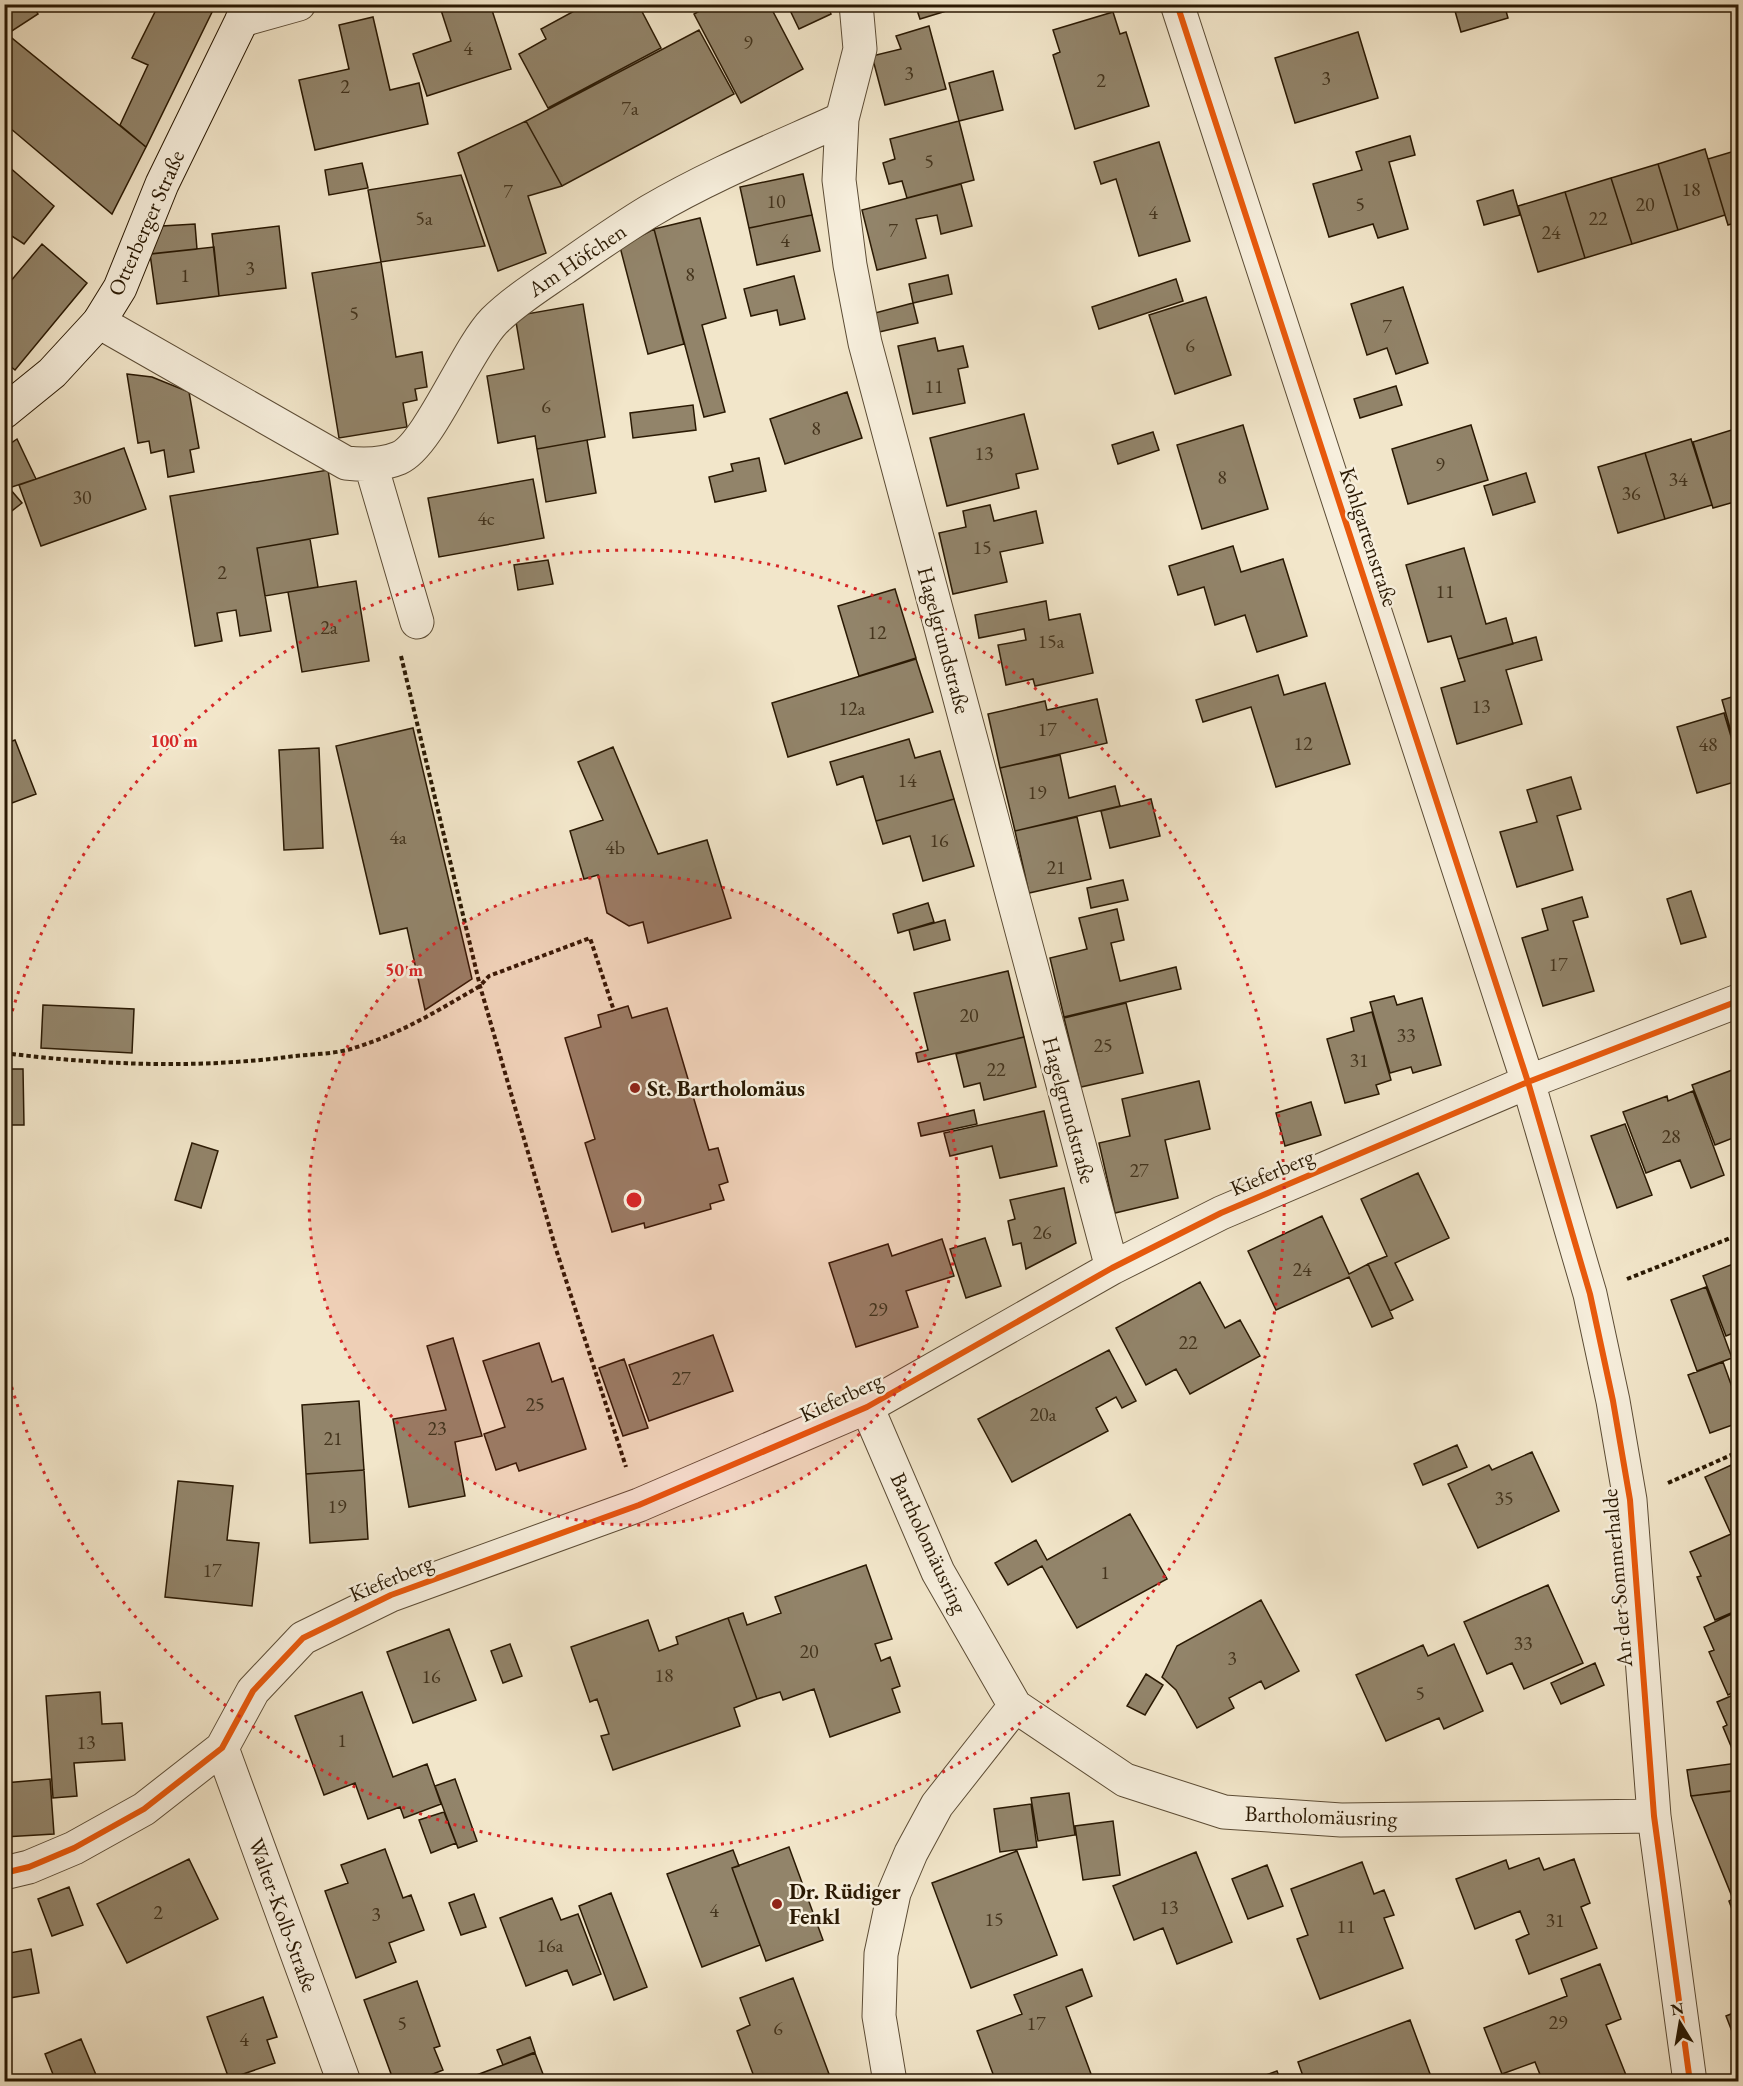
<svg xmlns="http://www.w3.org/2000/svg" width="1743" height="2086" font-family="'EB Garamond',serif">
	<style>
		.building { fill: #92846a; stroke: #2a1903; stroke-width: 1.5 }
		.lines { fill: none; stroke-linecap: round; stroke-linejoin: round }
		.street-casing { stroke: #5c4c35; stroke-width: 35 }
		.secondary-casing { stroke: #2a1903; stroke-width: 35 }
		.path { stroke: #2a1903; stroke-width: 4; stroke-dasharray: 4.5 3; stroke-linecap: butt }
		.street { stroke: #f7efdd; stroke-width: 33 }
		.secondary { stroke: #f7efdd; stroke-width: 33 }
		.cycleway-casing { stroke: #f7efdd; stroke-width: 10 }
		.cycleway { stroke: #e8590c; stroke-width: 6 }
		.ring { fill: none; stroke: #d62828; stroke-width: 3; stroke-dasharray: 3 6 }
		.poi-dot { fill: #8f2418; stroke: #f7efdd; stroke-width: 2 }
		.labels { text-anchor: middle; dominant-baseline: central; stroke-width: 5; stroke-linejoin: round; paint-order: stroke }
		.number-label { font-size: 20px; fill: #44341d }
		.street-label { font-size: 22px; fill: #2a1903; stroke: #f7efdd }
		.poi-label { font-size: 22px; font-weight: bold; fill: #2a1903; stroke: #f7efdd; text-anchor: start }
		.centre { fill: #d62828; stroke: #f7efdd; stroke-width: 3 }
		.ring-label { font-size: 18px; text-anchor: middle; font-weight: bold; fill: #d62828; stroke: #f7efdd; stroke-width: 5; stroke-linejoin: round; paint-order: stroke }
	</style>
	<rect width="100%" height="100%" fill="#f2e6ca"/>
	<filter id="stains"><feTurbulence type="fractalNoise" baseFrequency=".00333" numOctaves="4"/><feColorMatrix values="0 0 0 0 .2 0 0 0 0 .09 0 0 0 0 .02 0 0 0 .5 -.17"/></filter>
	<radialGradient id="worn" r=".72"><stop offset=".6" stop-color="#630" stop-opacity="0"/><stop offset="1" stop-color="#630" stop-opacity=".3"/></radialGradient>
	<path class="building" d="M4,4H32L38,14L7,34L146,147L112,214L4,123Z
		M159,4H216L146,147L120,125L148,65L132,58Z
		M439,4H490L511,69L427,96L413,54L451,41Z
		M587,4H638L661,48L548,108L519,54L546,39L541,29Z
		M712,4H769L803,69L741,103L694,14Z
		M787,4H827L831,14L799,29Z
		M915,4H966V5L920,19Z
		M1453,4H1504L1508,18L1461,32Z
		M1113,12L1120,34L1126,32L1149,106L1075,129L1053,55L1060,52L1053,30Z
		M373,17L390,90L419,83L428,124L315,150L299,80L349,69L339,25Z
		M929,26L946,89L885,105L872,56L901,49L896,36Z
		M699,30L734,94L562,186L526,121Z
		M1358,32L1378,98L1295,123L1275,58Z
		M993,71L1003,110L959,121L949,83Z
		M526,121L562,186L528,196L546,253L498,271L458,153Z
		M959,121L974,180L907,198L902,181L889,184L883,163L895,159L890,139Z
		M1410,136L1415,155L1389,162L1408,229L1378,238L1373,224L1329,237L1313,184L1362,170L1356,152Z
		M1159,142L1190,241L1139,256L1116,179L1101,184L1094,162Z
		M1705,149L1725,215L1678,230L1658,164Z
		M1738,150V222L1728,225L1708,159Z
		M362,163L368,188L329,195L325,170Z
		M1658,164L1678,230L1632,244L1611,178Z
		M8,166L54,206L24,244L4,231V171Z
		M803,174L812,215L749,228L740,187Z
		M461,175L485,246L381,262L368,190Z
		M1611,178L1632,244L1585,258L1565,192Z
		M961,184L972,226L941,234L937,215L916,219L926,258L877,270L862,210Z
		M1513,190L1520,215L1484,225L1477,201Z
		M1565,192L1585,258L1538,272L1518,206Z
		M812,215L820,251L757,265L749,228Z
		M700,218L726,318L702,325L725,412L704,417L654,229Z
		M195,224L197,249L150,254L162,226Z
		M279,226L286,288L219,296L212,234Z
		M654,229L684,344L648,354L620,247Z
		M42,244L87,283L15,370L4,361V289Z
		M214,247L219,296L157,304L150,254Z
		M381,262L396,357L422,352L427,387L415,389L417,400L403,403L407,427L339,438L312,273Z
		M948,275L952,294L913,303L909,284Z
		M794,276L805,319L780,325L777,310L751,316L744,289Z
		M1176,279L1183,301L1099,329L1092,307Z
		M1403,287L1428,363L1396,374L1387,348L1367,355L1351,304Z
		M1206,297L1231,375L1175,394L1149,315Z
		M913,303L918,323L879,332L875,313Z
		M583,304L605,437L537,449L535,436L498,443L487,376L524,369L515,316Z
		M935,338L938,351L963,346L968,367L958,369L965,403L913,414L898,346Z
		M127,374L152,377L189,392L199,448L190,450L194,472L168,477L164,450L151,453L149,441L138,443Z
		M1396,386L1402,405L1360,418L1354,399Z
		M847,392L862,438L785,464L770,419Z
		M693,405L696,430L633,438L630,413Z
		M1024,414L1038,469L1016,474L1019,488L947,506L930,438Z
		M1243,425L1268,509L1202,529L1177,445Z
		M1471,425L1488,480L1408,504L1392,449Z
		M1738,428V501L1713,508L1693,442Z
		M1153,432L1159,450L1118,464L1112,445Z
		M17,439L36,479L9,488L4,482V448Z
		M1691,439L1712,505L1665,519L1645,453Z
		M587,440L596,493L546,502L537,449Z
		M124,448L146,509L41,546L19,485Z
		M1645,453L1665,519L1618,533L1598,467Z
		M759,458L766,491L715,502L709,477L733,471L731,464Z
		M328,470L338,534L257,548L271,631L240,636L236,610L217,613L222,641L195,646L170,496Z
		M1526,473L1535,502L1493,515L1484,486Z
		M533,479L544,538L439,557L428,498Z
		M4,482L22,503L4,517Z
		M990,505L994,521L1036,511L1043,543L1000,552L1007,582L953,594L939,533L966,527L963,511Z
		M310,539L318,587L265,596L257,548Z
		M1233,546L1241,572L1283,559L1307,636L1257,652L1245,615L1215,625L1204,587L1178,595L1169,566Z
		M1464,548L1486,624L1506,618L1513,644L1458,659L1451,636L1428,642L1406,565Z
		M548,560L553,584L518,590L514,565Z
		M356,581L369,661L302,672L288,592Z
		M895,589L916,658L859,676L838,606Z
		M1046,601L1049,620L1080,614L1093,673L1035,686L1033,679L1006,685L998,645L1026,640L1024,629L979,638L975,615Z
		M1536,637L1542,660L1506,670L1522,724L1457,744L1441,688L1465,681L1458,659Z
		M916,659L933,712L788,757L772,703Z
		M1278,675L1284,695L1325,683L1350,764L1276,787L1251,707L1203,722L1196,700Z
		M1738,695V756L1722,700Z
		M1097,699L1107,743L1000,768L988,714L1045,701L1047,710Z
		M1724,713L1738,760V781L1697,793L1677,727Z
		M413,728L472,979L425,1010L407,928L380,934L336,746Z
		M909,739L915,758L940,751L954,799L876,821L863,776L837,785L830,762Z
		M15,740L36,794L4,806V744Z
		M613,747L658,854L707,840L731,918L648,943L643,922L629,926L607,913L598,875L584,879L570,831L603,820L578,762Z
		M319,748L323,848L284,850L279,750Z
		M1060,755L1069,798L1115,786L1120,806L1015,831L1000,768Z
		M1571,777L1581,809L1557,816L1573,870L1517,887L1500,832L1537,822L1527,790Z
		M954,799L974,866L923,881L910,836L883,844L876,821Z
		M1151,799L1160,836L1110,848L1101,811Z
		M1077,817L1091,879L1029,893L1015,831Z
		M1123,880L1128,900L1091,908L1087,888Z
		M1691,891L1706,937L1681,944L1667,899Z
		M1582,897L1588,917L1573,921L1594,991L1543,1006L1522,938L1548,930L1542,909Z
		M928,903L934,922L898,933L893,914Z
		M1117,909L1124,940L1111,943L1120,981L1176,967L1181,989L1064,1017L1050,958L1087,949L1079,918Z
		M945,920L950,940L914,950L909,930Z
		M1008,971L1024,1037L918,1062L916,1053L928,1050L914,993Z
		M1394,996L1397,1005L1422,998L1441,1065L1413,1073L1411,1067L1390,1073L1370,1002Z
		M1126,1003L1143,1073L1081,1087L1064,1018Z
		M43,1005L134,1009L132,1053L41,1048Z
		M628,1006L632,1018L667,1008L709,1150L718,1148L728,1182L719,1185L724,1200L710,1204L711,1209L645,1228L644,1223L612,1232L585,1143L595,1139L565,1038L601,1027L598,1015Z
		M1372,1012L1391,1080L1376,1085L1379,1094L1345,1103L1327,1039L1354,1031L1351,1018Z
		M1024,1037L1036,1087L984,1100L980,1083L964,1087L956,1054Z
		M4,1069H23L24,1125H4Z
		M1735,1069L1738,1073V1136L1715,1145L1692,1085Z
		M1199,1081L1210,1129L1165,1140L1178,1198L1115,1213L1099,1143L1130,1136L1122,1099Z
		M1693,1091L1724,1175L1691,1188L1680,1160L1646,1173L1623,1112L1667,1096L1668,1101Z
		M1311,1102L1321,1135L1285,1146L1276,1113Z
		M974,1110L977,1124L921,1136L918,1123Z
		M1044,1111L1057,1166L1000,1178L992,1146L950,1156L944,1133Z
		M1625,1124L1652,1195L1617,1208L1591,1136Z
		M192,1143L218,1151L201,1208L175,1200Z
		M1418,1173L1449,1238L1395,1263L1413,1300L1390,1311L1368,1264L1387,1256L1361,1199Z
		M1064,1188L1076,1243L1026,1269L1021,1243L1013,1245L1008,1221L1015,1219L1010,1200Z
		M1322,1216L1349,1274L1368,1264L1393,1318L1372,1327L1349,1277L1276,1310L1248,1251Z
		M985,1238L1001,1286L966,1298L950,1249Z
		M942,1239L954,1276L906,1291L918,1327L856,1347L829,1263L888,1244L892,1256Z
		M1738,1262V1331L1726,1336L1703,1276Z
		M1200,1282L1225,1328L1240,1320L1260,1356L1190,1394L1176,1369L1146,1385L1116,1328Z
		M1706,1287L1732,1358L1697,1371L1671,1300Z
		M713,1335L733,1391L649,1421L629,1365Z
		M453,1338L482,1436L455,1442L465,1496L409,1507L393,1419L446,1410L427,1346Z
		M539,1343L552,1382L563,1378L586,1449L519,1471L516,1463L496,1470L484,1434L505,1427L483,1361Z
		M1109,1350L1136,1401L1122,1408L1116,1397L1096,1408L1108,1431L1012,1482L978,1419Z
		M624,1359L648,1428L623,1436L599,1368Z
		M1723,1362L1738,1404V1423L1710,1433L1688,1375Z
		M359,1401L364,1470L306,1474L302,1405Z
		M1457,1445L1467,1467L1423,1485L1414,1464Z
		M1532,1452L1559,1511L1478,1548L1448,1484L1489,1465L1492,1470Z
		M1738,1462V1530L1731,1534L1705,1477Z
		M364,1470L368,1539L310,1543L306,1474Z
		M178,1481L233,1486L227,1540L259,1543L252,1606L165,1597Z
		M1130,1514L1167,1579L1077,1628L1042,1566L1008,1585L995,1563L1036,1540L1047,1560Z
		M1738,1531V1610L1715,1620L1697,1577L1701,1576L1690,1552Z
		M866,1565L892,1639L875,1644L881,1661L890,1657L900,1686L892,1689L900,1712L830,1737L814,1689L783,1700L780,1692L757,1699L728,1618L743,1613L747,1625L781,1613L775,1597Z
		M1548,1585L1583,1663L1524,1689L1512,1663L1487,1674L1464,1622Z
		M1261,1600L1299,1671L1265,1689L1261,1681L1229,1698L1234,1708L1197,1728L1176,1690L1162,1677L1177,1646Z
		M1738,1611V1690L1728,1695L1709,1652L1714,1650L1704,1627Z
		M728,1618L757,1699L734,1708L740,1726L613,1770L601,1736L609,1734L597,1699L590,1702L571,1647L648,1620L659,1651L678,1644L676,1637Z
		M449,1629L476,1700L413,1723L387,1652Z
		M510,1644L522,1676L503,1683L491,1651Z
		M1454,1644L1483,1711L1444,1729L1439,1718L1386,1741L1356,1675L1423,1645L1428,1656Z
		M1595,1663L1604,1685L1561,1704L1551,1683Z
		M1146,1674L1163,1685L1145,1715L1127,1706Z
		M100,1692L102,1724L122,1723L125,1760L74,1763L77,1796L53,1798L46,1696Z
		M362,1692L393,1777L427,1764L441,1804L404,1818L400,1807L368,1819L355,1783L324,1795L295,1716Z
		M1738,1693V1790L1691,1796L1687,1770L1738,1763L1723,1727L1727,1725L1717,1702Z
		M50,1779L54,1834L4,1837V1783Z
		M455,1779L477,1841L458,1848L435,1786Z
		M1733,1791L1738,1804V1925L1729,1901L1733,1899L1691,1796Z
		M1069,1793L1075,1835L1038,1841L1031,1798Z
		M1031,1804L1037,1847L1000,1852L994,1809Z
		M444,1812L456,1843L431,1853L419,1820Z
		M1113,1821L1120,1875L1083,1880L1075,1826Z
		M789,1847L823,1940L766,1961L732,1868Z
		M385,1849L403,1898L411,1895L424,1930L389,1943L396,1962L356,1978L325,1891L348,1883L341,1865Z
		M733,1850L739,1866L732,1868L760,1945L702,1967L667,1874Z
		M1017,1851L1057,1955L971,1988L932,1883Z
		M1196,1852L1232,1942L1177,1964L1163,1928L1134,1940L1113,1886Z
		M1539,1858L1544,1870L1574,1859L1590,1903L1581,1907L1597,1948L1529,1974L1516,1940L1529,1934L1520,1911L1475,1929L1456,1879L1506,1860L1509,1869Z
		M189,1859L218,1919L127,1963L97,1904Z
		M1362,1862L1374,1894L1384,1890L1394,1915L1384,1918L1403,1968L1320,1999L1297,1939L1308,1935L1291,1889Z
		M1267,1865L1283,1906L1248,1919L1232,1879Z
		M69,1887L83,1925L52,1936L38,1899Z
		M611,1893L647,1987L614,2000L579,1906Z
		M474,1894L486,1927L461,1935L449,1903Z
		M552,1898L561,1920L578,1914L601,1974L573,1985L567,1970L526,1986L500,1918Z
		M31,1949L39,1993L4,1999V1954Z
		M1600,1964L1621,2019L1606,2025L1626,2075L1610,2082H1543L1535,2062L1502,2074L1484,2028L1567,1996L1561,1979Z
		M1082,1969L1092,1996L1066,2007L1094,2082H996L977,2031L1022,2014L1014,1995Z
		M793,1978L832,2082H756L737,2031L750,2025L740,1998Z
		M417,1981L440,2046L434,2048L443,2070L413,2082H394L364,2000Z
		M263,1997L277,2037L267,2040L275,2063L229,2079L207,2017Z
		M1738,2011V2047L1726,2016Z
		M1410,2020L1433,2082H1305L1298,2062Z
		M530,2037L535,2052L503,2065L497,2050Z
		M81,2039L99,2082H56L45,2054Z
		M535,2053L546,2082H458Z
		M1277,2071L1281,2082H1247Z"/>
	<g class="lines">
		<defs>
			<path id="street" d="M856,4L860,49L842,119L839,180L850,265L865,343L1112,1268
				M1177,4L1528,1082L1590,1294L1613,1401L1630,1500L1654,1816L1690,2082
				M242,20L299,4
				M99,322L346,463C365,465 382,465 399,458C429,445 466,350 494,321C514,301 540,285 563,269C592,249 620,229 650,211C711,175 778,148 842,119
				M371,465L417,622
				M867,1407L938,1572L1015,1706L1125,1780L1224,1812L1341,1820L1654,1816
				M222,1748L344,2082
				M4,1873L29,1867L74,1848L144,1809L222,1748L253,1691L303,1638L391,1595L639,1505L867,1407L1112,1268L1221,1213L1528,1082L1738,1001
				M890,2082L879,2016L881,1954L894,1893L911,1853L937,1805L1015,1706"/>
			<path id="secondary" d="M4,412L52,373L99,322L120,288L162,184L242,20L247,4"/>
		</defs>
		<use href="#street" class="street-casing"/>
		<use href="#secondary" class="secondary-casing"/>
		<path class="path" d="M401,656L480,986L555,1246L626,1467
			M4,1053C100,1065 199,1069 295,1056C314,1054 336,1054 354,1048C400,1034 439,1010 480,986L489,976L590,938L614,1011
			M1627,1279L1738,1235
			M1668,1483L1738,1452"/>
		<use href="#street" class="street"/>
		<use href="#secondary" class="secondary"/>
		<defs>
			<path id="cycleway" d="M1177,4L1528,1082L1590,1294L1613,1401L1630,1500L1654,1816L1690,2082
				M4,1873L29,1867L74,1848L144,1809L222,1748L253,1691L303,1638L391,1595L639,1505L867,1407L1112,1268L1221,1213L1528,1082L1738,1001"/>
		</defs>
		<use href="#cycleway" class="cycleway-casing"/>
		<use href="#cycleway" class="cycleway"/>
	</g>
	<circle cx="634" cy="1200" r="325" fill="#d62828" fill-opacity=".12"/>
	<g class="ring">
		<circle cx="634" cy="1200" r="325"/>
		<path d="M5 1037A650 650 0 1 1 5 1363"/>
	</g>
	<g class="poi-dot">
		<circle cx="635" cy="1088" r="6"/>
		<circle cx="777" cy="1904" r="6"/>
	</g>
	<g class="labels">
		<g class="number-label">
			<text x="748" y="42">9</text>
			<text x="468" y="48">4</text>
			<text x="909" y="73">3</text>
			<text x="1326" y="78">3</text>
			<text x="1101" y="80">2</text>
			<text x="345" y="86">2</text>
			<text x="630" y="108">7a</text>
			<text x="929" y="161">5</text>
			<text x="1691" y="189">18</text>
			<text x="508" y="191">7</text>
			<text x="776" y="201">10</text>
			<text x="1360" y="204">5</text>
			<text x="1645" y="204">20</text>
			<text x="1153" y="212">4</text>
			<text x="424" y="218">5a</text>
			<text x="1598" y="218">22</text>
			<text x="893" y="230">7</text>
			<text x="1551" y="232">24</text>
			<text x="785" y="240">4</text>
			<text x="250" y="268">3</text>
			<text x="690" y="274">8</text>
			<text x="185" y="275">1</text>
			<text x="354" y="313">5</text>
			<text x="1387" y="326">7</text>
			<text x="1190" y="345">6</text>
			<text x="934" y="386">11</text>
			<text x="546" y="406">6</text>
			<text x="816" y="428">8</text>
			<text x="984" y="453">13</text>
			<text x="1440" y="464">9</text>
			<text x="1222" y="477">8</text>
			<text x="1678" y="479">34</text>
			<text x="1631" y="493">36</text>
			<text x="82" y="497">30</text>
			<text x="486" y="518">4c</text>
			<text x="982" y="547">15</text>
			<text x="222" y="572">2</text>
			<text x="1445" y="591">11</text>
			<text x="329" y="627">2a</text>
			<text x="877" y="632">12</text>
			<text x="1051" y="641">15a</text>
			<text x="1481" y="706">13</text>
			<text x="852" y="708">12a</text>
			<text x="1047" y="729">17</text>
			<text x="1303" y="743">12</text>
			<text x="1708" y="744">48</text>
			<text x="907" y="780">14</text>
			<text x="1037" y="792">19</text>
			<text x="398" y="837">4a</text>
			<text x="939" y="840">16</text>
			<text x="615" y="847">4b</text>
			<text x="1056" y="867">21</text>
			<text x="1558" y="964">17</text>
			<text x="969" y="1015">20</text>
			<text x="1406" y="1035">33</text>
			<text x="1103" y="1045">25</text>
			<text x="1359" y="1060">31</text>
			<text x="996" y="1069">22</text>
			<text x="1671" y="1136">28</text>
			<text x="1139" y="1170">27</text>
			<text x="1042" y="1232">26</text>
			<text x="1302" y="1269">24</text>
			<text x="878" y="1309">29</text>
			<text x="1188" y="1342">22</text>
			<text x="681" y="1378">27</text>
			<text x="535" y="1404">25</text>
			<text x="1043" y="1414">20a</text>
			<text x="437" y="1428">23</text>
			<text x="333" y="1438">21</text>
			<text x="1504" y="1498">35</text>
			<text x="337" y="1506">19</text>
			<text x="212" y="1570">17</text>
			<text x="1105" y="1572">1</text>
			<text x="1523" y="1643">33</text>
			<text x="809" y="1651">20</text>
			<text x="1232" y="1658">3</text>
			<text x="664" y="1675">18</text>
			<text x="431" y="1676">16</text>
			<text x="1420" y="1693">5</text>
			<text x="342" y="1740">1</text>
			<text x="86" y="1742">13</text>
			<text x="1169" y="1907">13</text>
			<text x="714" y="1910">4</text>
			<text x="158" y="1912">2</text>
			<text x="376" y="1914">3</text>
			<text x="994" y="1919">15</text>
			<text x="1555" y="1920">31</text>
			<text x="1346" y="1926">11</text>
			<text x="550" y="1945">16a</text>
			<text x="1558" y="2022">29</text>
			<text x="402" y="2023">5</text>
			<text x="1036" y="2023">17</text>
			<text x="778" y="2028">6</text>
			<text x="244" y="2039">4</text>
		</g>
		<g class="street-label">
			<text transform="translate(146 223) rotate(-66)">Otterberger Straße</text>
			<text transform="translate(577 260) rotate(-34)">Am Höfchen</text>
			<text transform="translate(1369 537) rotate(72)">Kohlgartenstraße</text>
			<text transform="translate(944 640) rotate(75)">Hagelgrundstraße</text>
			<text transform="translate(1069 1110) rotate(75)">Hagelgrundstraße</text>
			<text transform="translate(1272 1172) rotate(-23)">Kieferberg</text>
			<text transform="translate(841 1397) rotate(-25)">Kieferberg</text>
			<text transform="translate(929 1543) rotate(65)">Bartholomäusring</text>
			<text transform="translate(391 1578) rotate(-23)">Kieferberg</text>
			<text transform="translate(1617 1578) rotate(-95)">An der Sommerhalde</text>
			<text transform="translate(1321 1816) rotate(2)">Bartholomäusring</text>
			<text transform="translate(283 1915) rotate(70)">Walter-Kolb-Straße</text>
		</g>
		<g class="poi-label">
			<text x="647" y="1088">St. Bartholomäus</text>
			<text x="789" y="1891">Dr. Rüdiger<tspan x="789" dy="25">Fenkl</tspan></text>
		</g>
	</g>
	<circle cx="634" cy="1200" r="9" class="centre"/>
	<g class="ring-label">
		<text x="174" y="747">100 m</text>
		<text x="404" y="976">50 m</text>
	</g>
	<rect width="1743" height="2086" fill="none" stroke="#f2e6ca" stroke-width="24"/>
	<rect x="6" y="6" width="1731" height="2074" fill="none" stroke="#2a1903" stroke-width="3"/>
	<rect x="12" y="12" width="1719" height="2062" fill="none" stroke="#2a1903" stroke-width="1.5"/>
	<g transform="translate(1680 2023) rotate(349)" stroke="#f7efdd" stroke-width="4.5" paint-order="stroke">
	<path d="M0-4.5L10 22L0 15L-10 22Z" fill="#2a1903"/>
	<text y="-9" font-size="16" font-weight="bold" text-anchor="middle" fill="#2a1903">N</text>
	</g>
	<rect width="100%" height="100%" filter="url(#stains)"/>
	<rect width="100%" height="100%" fill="url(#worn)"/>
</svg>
